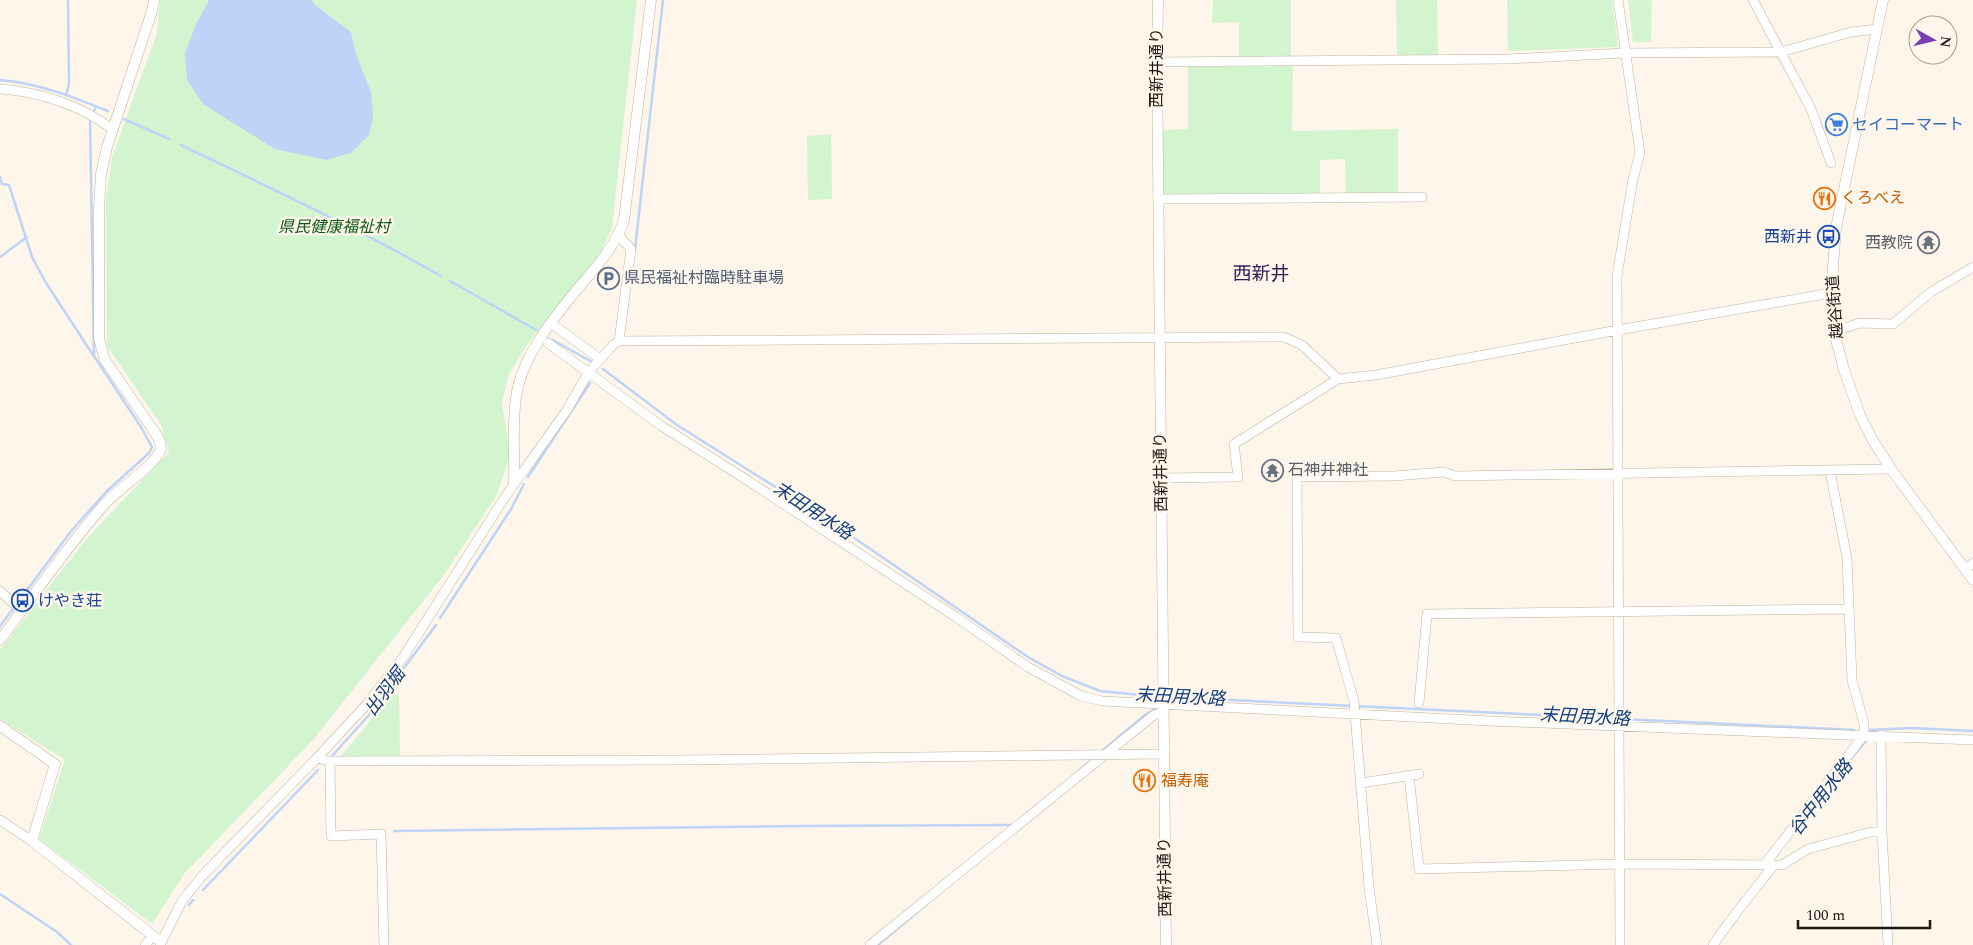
<svg xmlns="http://www.w3.org/2000/svg" width="1973" height="945" font-family="Spectral,'Noto Sans JP',serif">
	<style>
		.green { fill: #d2f5d0 }
		.water { fill: #bdd4f7 }
		.lines { fill: none; stroke-linecap: round; stroke-linejoin: round }
		.stream { stroke: #bdd4f7; stroke-width: 2.5 }
		.minor-casing { stroke: #c0b4a0; stroke-width: 10 }
		.tertiary-casing { stroke: #c0b4a0; stroke-width: 11 }
		.minor { stroke: #fff; stroke-width: 9 }
		.tertiary { stroke: #fff; stroke-width: 10 }
		.labels { text-anchor: middle; dominant-baseline: central; stroke-width: 5; stroke-linejoin: round; paint-order: stroke }
		.street-label { font-size: 16px; fill: #1e1912; stroke: #fef6ea }
		.shop-label { font-size: 16px; fill: #366cbe; stroke: #fef6ea; text-anchor: start }
		.food-label { font-size: 16px; fill: #c56008; stroke: #fef6ea; text-anchor: start }
		.park-label { font-size: 16px; font-style: italic; fill: #0d5916; stroke: #fef6ea }
		.transit-label { font-size: 16px; fill: #164399; stroke: #fef6ea; text-anchor: end }
		.worship-label { font-size: 16px; fill: #5b616d; stroke: #fef6ea; text-anchor: end }
		.service-label { font-size: 16px; fill: #4e5e75; stroke: #fef6ea; text-anchor: start }
		.water-label { font-size: 18px; font-style: italic; fill: #103e7f; stroke: #fef6ea }
		.quarter-label { font-size: 19px; fill: #371a52; stroke: #fef6ea }
	</style>
	<rect width="100%" height="100%" fill="#fef6ea"/>
	<path class="green" d="M160,0H637L612,228L600,254L527,345L509,374L502,402L510,456L496,497L444,575L313,740L184,874L152,924L39,839L65,760L0,719V650L87,538L169,452L161,425L107,346L106,198L112,157L157,33Z
		M1213,0H1291V56H1239V22L1212,23Z
		M1396,0H1437L1438,55L1397,56Z
		M1507,0H1612L1618,47L1508,51Z
		M1628,0H1652L1651,42H1633Z
		M1293,66L1292,131L1398,129V193H1346L1345,159L1320,160V193L1163,194V130L1188,129V67Z
		M831,134L832,199L808,200L807,136Z
		M392,695H399L400,758H339Z"/>
	<path class="water" d="M209,0H312L315,5L351,32L356,54L371,92L373,117L369,135L351,153L326,160L303,155L275,149L203,104L187,80L185,53L196,24Z"/>
	<g class="lines">
		<path class="stream" d="M0,80C38,83 73,97 108,111
			M66,95L69,84L68,0
			M124,119L169,139
			M181,145C268,187 357,228 441,276
			M0,177L2,184L9,185L32,257L46,283L93,355
			M635,249L663,0
			M0,257L27,237
			M632,273L633,264
			M450,281L536,330
			M553,340L592,362
			M603,369L677,425L834,524L1028,657L1062,676L1100,691L1161,697
			M528,477L590,383
			M440,618L511,509L524,484
			M0,626L72,530L107,491L149,453L152,447L141,427L94,356L90,119L96,107
			M1167,697L1854,730
			M1869,730L1912,728L1973,731
			M1102,751L1145,715L1158,707
			M331,757L369,715L436,625
			M1849,761L1866,741
			M1075,774L1094,758
			M394,831L802,826L1013,825
			M203,890L318,770
			M0,894L57,932L71,945
			M189,905L193,900
			M878,945L927,904"/>
		<defs>
			<path id="minor" d="M1618,0L1640,153L1633,179L1617,276L1620,945
				M1753,0L1811,109L1831,163
				M1157,62L1508,59L1624,53L1781,52L1851,32L1877,29
				M0,89C27,91 58,99 83,111C93,116 103,123 113,129
				M1158,199L1422,197
				M551,323L600,359
				M1834,332L1859,323L1893,324L1931,292L1973,267
				M619,341L1284,337L1302,345L1338,379
				M548,343L660,425L747,480L956,617L1028,667L1081,696L1102,701L1490,721L1973,740
				M1161,478L1238,477L1234,444L1338,379L1376,375L1618,330L1831,293
				M1965,569L1973,563
				M0,591L22,611
				M1419,703L1427,614L1849,609
				M1881,735L1882,832L1888,945
				M317,758L329,761L680,760L1163,754
				M330,761L331,836L381,834L384,945
				M1409,775L1419,869L1621,864L1782,865L1808,849L1871,832H1882
				M1362,783L1419,774
				M0,820L32,841
				M1765,864L1864,735V724L1852,680L1847,558L1830,471
				M145,945L153,936
				M160,945L182,901L202,876L317,758L367,704L404,656L503,500L567,410L588,373L613,345L619,341L631,249L619,236
				M870,945L1154,715L1163,712
				M1377,945L1369,888L1354,701L1336,638L1298,637L1297,477L1394,476L1444,472L1455,476L1891,469
				M1713,945L1736,913L1774,865"/>
			<path id="tertiary" d="M1158,0L1157,62L1166,945
				M1883,0L1836,228L1831,293L1834,332L1844,370L1860,415L1872,439L1891,469L1973,580
				M514,483C515,453 511,412 519,383C527,353 550,323 570,298C590,273 613,252 624,220L651,0
				M0,640C34,595 66,548 103,506C118,488 152,469 161,449L160,442L156,434L105,360L99,339V207L101,174L107,147L152,11L154,0
				M0,726L55,764L32,841L161,942"/>
		</defs>
		<use href="#minor" class="minor-casing"/>
		<use href="#tertiary" class="tertiary-casing"/>
		<use href="#minor" class="minor"/>
		<use href="#tertiary" class="tertiary"/>
	</g>
	<defs>
		<symbol id="supermarket-ring" viewBox="-11 -11 22 22"><circle r="9.5" fill="#fef6ea" stroke="#3f7fe0" stroke-width="1.5"/><path d="M-6-5.5h2.5l.6 2H6L4.5 2H-2.5L-4.4-4H-6ZM-1.5 3.2a1.3 1.3 0 1 0 .1 0ZM3 3.2a1.3 1.3 0 1 0 .1 0Z" fill="#3f7fe0"/></symbol>
		<symbol id="restaurant-ring" viewBox="-11 -11 22 22"><circle r="9.5" fill="#fef6ea" stroke="#e8710a" stroke-width="1.5"/><path d="M-5-6h1v4h1v-4h1v4h1v-4h1v5L-1.5 .5V6h-2V.5L-5-1ZM5-6V6H3V1.5H1.5Q1.5-4 5-6Z" fill="#e8710a"/></symbol>
		<symbol id="bus-ring" viewBox="-11 -11 22 22"><circle r="9.5" fill="#fef6ea" stroke="#1a4fb4" stroke-width="1.5"/><path d="M-5-6H5V4H4V6H2V4H-2V6H-4V4H-5ZM-3.5-4V0h7V-4ZM-3.5 1.2v1.5H-2V1.2ZM2 1.2v1.5H3.5V1.2Z" fill="#1a4fb4"/></symbol>
		<symbol id="temple-ring" viewBox="-11 -11 22 22"><circle r="9.5" fill="#fef6ea" stroke="#6b7280" stroke-width="1.5"/><path d="M0-6L5-2H3V0L6.5 2.5H4V6H1.5V3h-3V6H-4V2.5H-6.5L-3 0V-2H-5Z" fill="#6b7280"/></symbol>
		<symbol id="parking-ring" viewBox="-11 -11 22 22"><circle r="9.5" fill="#fef6ea" stroke="#5c6f8a" stroke-width="1.5"/><path d="M-3.5-5.5H1a3.5 3.5 0 0 1 0 7H-1V5.5H-3.5ZM-1-3.4V-.6H.8a1.4 1.4 0 0 0 0-2.8Z" fill="#5c6f8a"/></symbol>
	</defs>
	<g fill-rule="evenodd">
		<use href="#supermarket-ring" x="1824" y="112" width="25" height="25"/>
		<use href="#restaurant-ring" x="1812" y="186" width="25" height="25"/>
		<use href="#bus-ring" x="1816" y="224" width="25" height="25"/>
		<use href="#temple-ring" x="1916" y="230" width="25" height="25"/>
		<use href="#parking-ring" x="596" y="266" width="25" height="25"/>
		<use href="#temple-ring" x="1260" y="458" width="25" height="25"/>
		<use href="#bus-ring" x="10" y="588" width="25" height="25"/>
		<use href="#restaurant-ring" x="1132" y="768" width="25" height="25"/>
	</g>
	<g class="labels">
		<g class="street-label">
			<text transform="translate(1157 68) rotate(-90)">西新井通り</text>
			<text transform="translate(1835 307) rotate(-94)">越谷街道</text>
			<text transform="translate(1161 472) rotate(-91)">西新井通り</text>
			<text transform="translate(1165 877) rotate(-91)">西新井通り</text>
		</g>
		<g class="shop-label">
			<text x="1852" y="125">セイコーマート</text>
		</g>
		<g class="food-label">
			<text x="1841" y="198">くろべえ</text>
			<text x="1161" y="781">福寿庵</text>
		</g>
		<g class="park-label">
			<text x="334" y="227">県民健康福祉村</text>
		</g>
		<g class="transit-label">
			<text x="1812" y="237">西新井</text>
			<text x="38" y="601" text-anchor="start">けやき荘</text>
		</g>
		<g class="worship-label">
			<text x="1913" y="243">西教院</text>
			<text x="1288" y="470" text-anchor="start">石神井神社</text>
		</g>
		<g class="service-label">
			<text x="624" y="278">県民福祉村臨時駐車場</text>
		</g>
		<g class="water-label">
			<text transform="translate(813 511) rotate(33)">末田用水路</text>
			<text transform="translate(385 692) rotate(-53)">出羽堀</text>
			<text transform="translate(1180 697) rotate(3)">末田用水路</text>
			<text transform="translate(1585 717) rotate(3)">末田用水路</text>
			<text transform="translate(1821 798) rotate(-52)">谷中用水路</text>
		</g>
		<g class="quarter-label">
			<text x="1261" y="274">西新井</text>
		</g>
	</g>
	<g transform="translate(1933 40) rotate(98)"><circle r="24" fill="#fef6ea" stroke="#a49e94"/>
	<path d="M0-4L9 19L0 12L-9 19Z" fill="#7a3cb1"/>
	<text y="-8" font-size="14" font-weight="bold" text-anchor="middle" fill="#1e1912">N</text>
	</g>
	<path d="M1798 920v8h132v-8" fill="none" stroke="#1e1912" stroke-width="2.5"/>
	<text x="1806" y="920" font-size="15" fill="#1e1912" stroke="#fef6ea" stroke-width="4" paint-order="stroke">100 m</text>
</svg>
